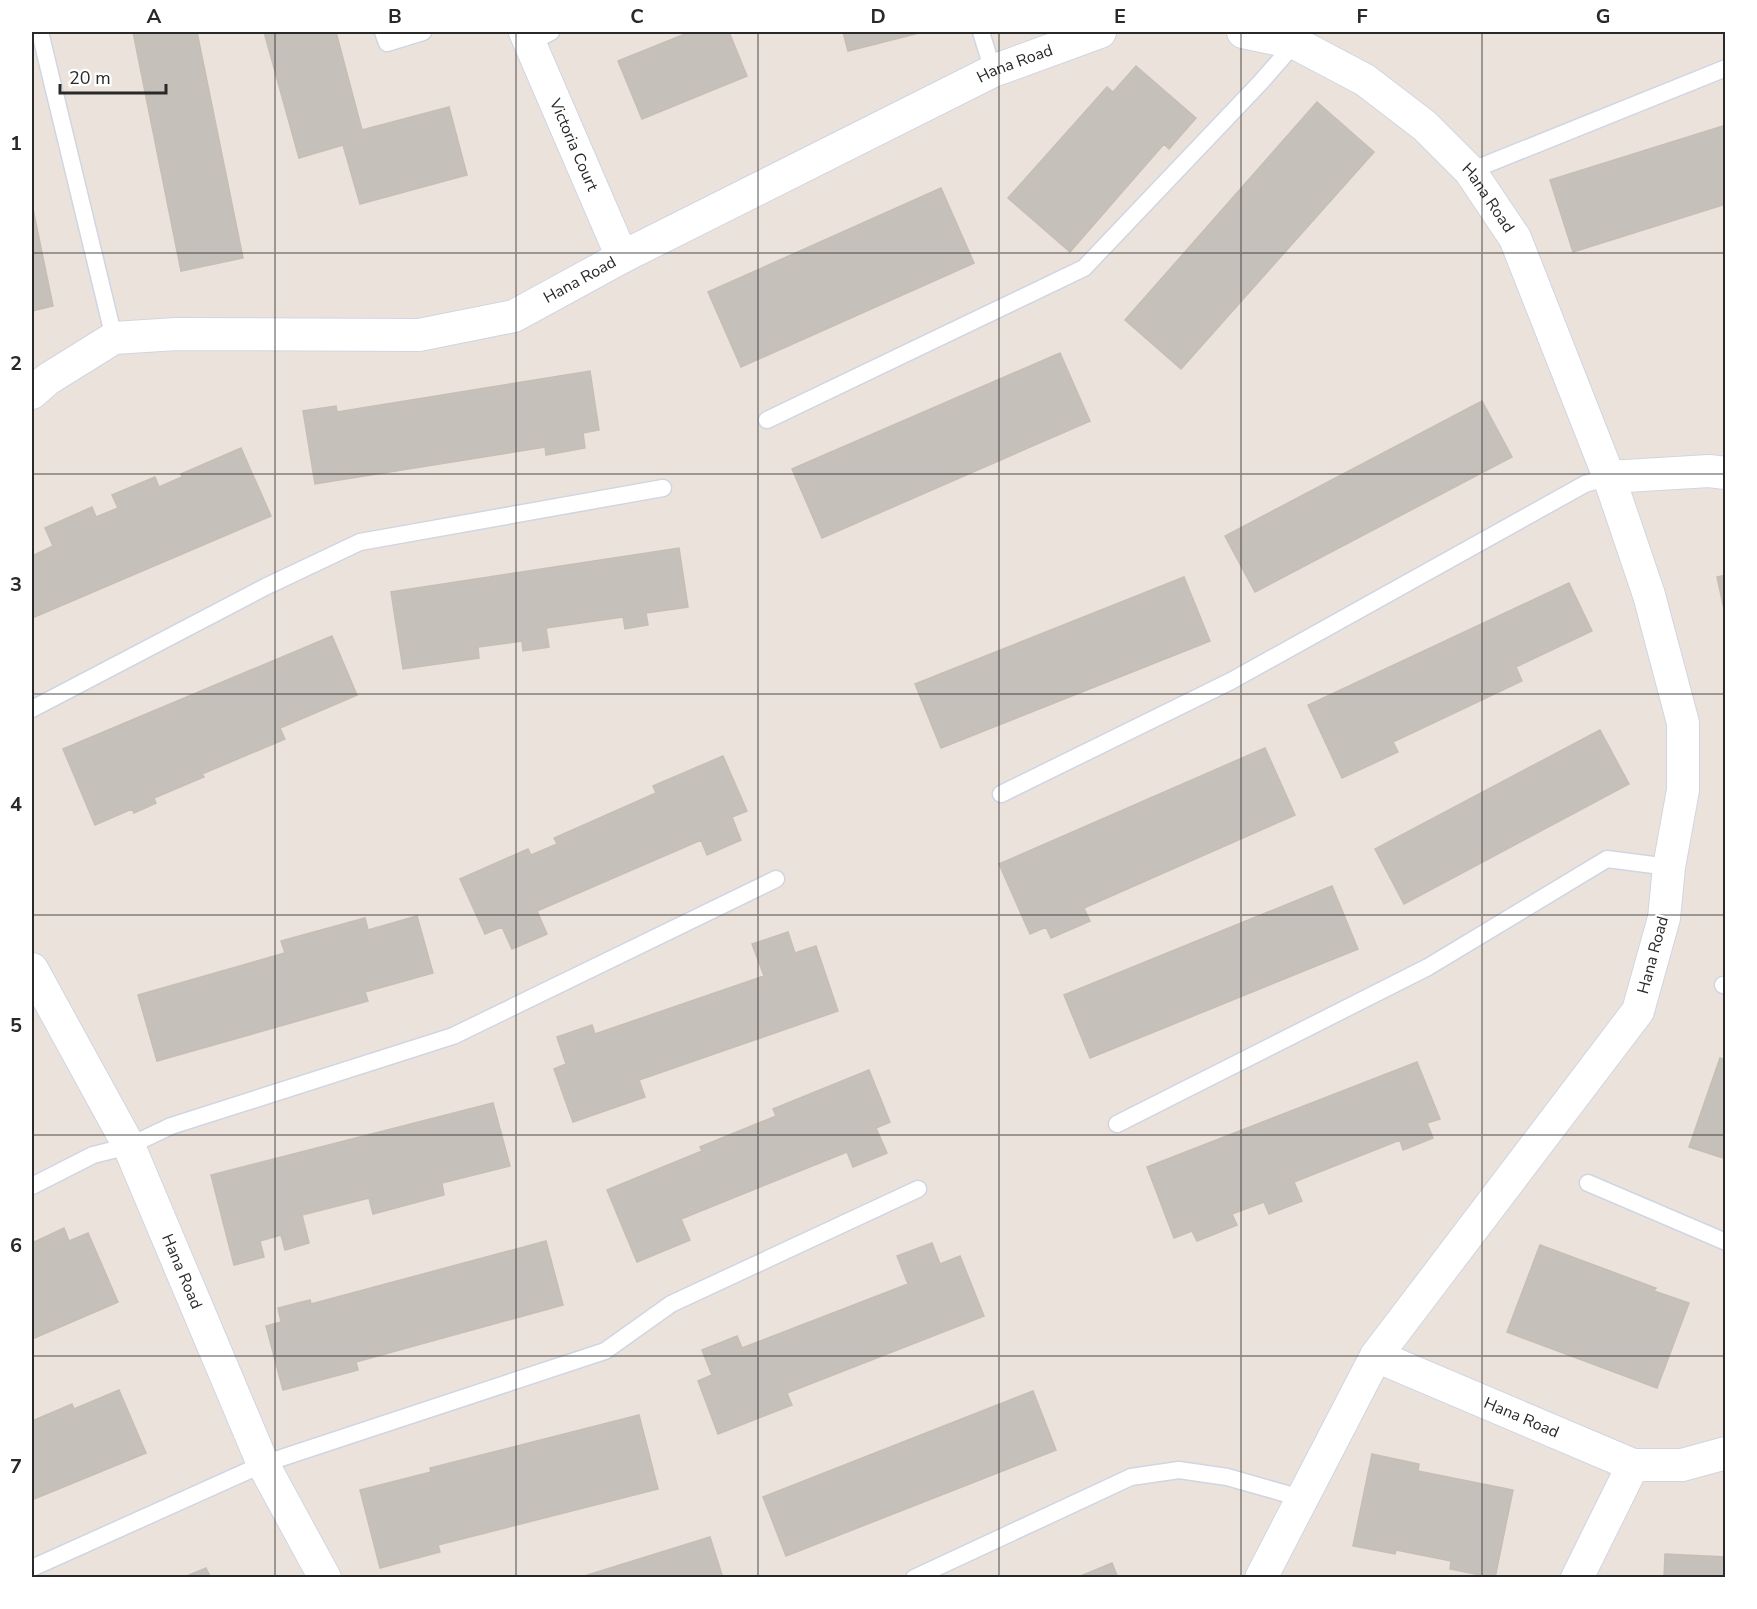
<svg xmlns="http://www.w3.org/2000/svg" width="1757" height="1609" font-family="'Nunito Sans',sans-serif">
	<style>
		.building { fill: #c6c0ba; stroke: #c6beb5; stroke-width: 1.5 }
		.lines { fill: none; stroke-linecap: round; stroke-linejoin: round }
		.service-casing { stroke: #d0d5e2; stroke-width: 19 }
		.minor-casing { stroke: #d0d5e2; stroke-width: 34 }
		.service { stroke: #fff; stroke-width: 16 }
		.minor { stroke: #fff; stroke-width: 32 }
		.grid { fill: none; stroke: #292929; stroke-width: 1.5; stroke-opacity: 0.55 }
		.labels { text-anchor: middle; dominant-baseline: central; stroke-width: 4.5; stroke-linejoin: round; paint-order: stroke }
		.street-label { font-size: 16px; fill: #292929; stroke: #fff }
		.neatline { fill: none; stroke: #292929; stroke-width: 2 }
		.grid-label { font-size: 20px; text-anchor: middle; font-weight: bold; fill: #292929 }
	</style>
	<rect width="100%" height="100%" fill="#ebe3db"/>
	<path class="building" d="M133,32H197L243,258L181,271Z
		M264,32H336L362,130L449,107L467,175L360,204L343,145L299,158Z
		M690,32H729L747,76L642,119L618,61Z
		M843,32H923L848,51Z
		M1136,66L1196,118L1169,149L1164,144L1070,252L1008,198L1107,87L1113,92Z
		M1317,102L1374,152L1181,369L1125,320Z
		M1726,125V204L1573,252L1550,180Z
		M941,188L974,263L741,367L708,292Z
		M32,204L53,306L32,311Z
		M1060,353L1090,421L822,538L792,469Z
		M590,371L599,430L583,433L585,448L546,455L545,447L315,484L303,411L336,406L337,412Z
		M1482,401L1512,457L1255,592L1225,536Z
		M241,448L271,516L32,618V556L53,546L45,528L92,507L96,517L118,508L112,495L155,477L159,487L182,477L181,474Z
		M679,548L688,607L646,613L648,625L625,629L623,617L546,628L549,647L523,651L522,641L478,647L479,658L403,669L391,592Z
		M1726,575V618L1717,577Z
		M1184,577L1210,641L941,748L915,684Z
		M1569,583L1592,631L1516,667L1522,681L1393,742L1398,752L1342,778L1308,705Z
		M332,636L357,695L280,728L285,739L202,774L204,777L154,798L156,803L134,813L132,809L95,825L63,749Z
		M1600,730L1629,784L1404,904L1375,849Z
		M1265,748L1295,815L1084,908L1090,921L1051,938L1046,927L1030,934L999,864Z
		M723,756L747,811L732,817L741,840L707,855L701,840L537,911L547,934L512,949L502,927L485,934L460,879L528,849L531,855L557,844L554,838L656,793L653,786Z
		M1332,886L1358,949L1090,1058L1064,995Z
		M417,916L433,973L365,992L368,1001L157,1061L138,995L285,953L281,941L365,918L368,930Z
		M788,932L795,953L816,946L838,1011L639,1080L645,1097L573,1122L554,1069L566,1064L557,1037L592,1025L595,1034L764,976L752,944Z
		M1720,1058L1726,1060V1159L1689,1147Z
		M1417,1062L1440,1119L1427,1123L1433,1138L1403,1150L1400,1140L1294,1182L1302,1201L1269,1214L1264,1202L1232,1214L1237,1225L1197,1241L1192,1231L1174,1238L1147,1167Z
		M869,1070L890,1122L876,1128L887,1153L853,1167L847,1152L681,1219L690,1240L637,1262L607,1190L702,1151L700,1147L776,1116L773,1109Z
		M493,1103L510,1166L442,1183L444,1195L373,1214L369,1198L302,1215L309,1243L285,1250L281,1235L260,1241L264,1257L234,1265L211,1175Z
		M64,1228L69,1241L88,1233L118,1302L32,1339V1264L35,1263L32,1255V1243Z
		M546,1241L563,1305L356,1362L358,1370L283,1390L266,1326L281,1322L278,1308L310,1300L311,1304Z
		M932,1243L940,1264L960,1256L984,1316L787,1393L792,1405L718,1434L698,1381L712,1375L702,1350L737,1336L742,1348L908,1284L897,1256Z
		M1540,1245L1656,1288L1654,1291L1689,1303L1657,1388L1507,1332Z
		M119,1390L146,1453L32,1500V1421L72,1404L74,1409Z
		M1033,1391L1056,1450L786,1556L763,1497Z
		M639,1415L658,1489L438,1545L440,1552L380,1568L360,1490L431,1472L430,1468Z
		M1372,1454L1419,1464L1418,1471L1513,1490L1495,1578L1450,1569L1451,1561L1396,1550L1395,1554L1353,1546Z
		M710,1537L723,1578H578Z
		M1665,1554L1726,1557V1578H1664Z
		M1112,1563L1118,1578H1076Z
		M206,1568L211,1578H182Z"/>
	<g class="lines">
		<defs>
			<path id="service" d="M40,32L114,338
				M383,32L387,43L423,32
				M981,32L993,71
				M530,43L551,32
				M1470,171L1726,68
				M767,420L1084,268L1260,83L1295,43L1296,39
				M32,709L265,587L360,542L663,488
				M1001,794L1231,681L1585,484L1609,477
				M1723,985L1726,986
				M1117,1124L1428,967L1607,859L1669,867
				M1588,1183L1726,1242
				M32,1186L93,1155L129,1146L171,1126L453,1036L776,879
				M32,1568L263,1464L605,1351L671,1304L918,1189
				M914,1578L1131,1477L1179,1470L1227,1477L1301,1498"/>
			<g id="minor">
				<path id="s1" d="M525,32L622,257"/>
				<path id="s2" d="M1243,32L1295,43L1365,80L1425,126L1470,171L1515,238L1609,477L1649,595L1683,723V790L1669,867L1664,918L1638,1011L1376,1356L1261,1578"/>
				<path id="s3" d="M32,393L48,379L114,338L176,334L419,335L514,316L622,257L993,71L1100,32"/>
				<path d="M1609,477L1709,471L1726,473"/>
				<path id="s4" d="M32,969L129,1146L263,1464L325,1578"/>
				<path id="s5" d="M1376,1356L1633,1465"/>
				<path d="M1577,1578L1633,1465H1682L1726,1453"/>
			</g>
		</defs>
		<use href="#service" class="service-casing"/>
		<use href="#minor" class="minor-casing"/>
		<use href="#service" class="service"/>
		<use href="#minor" class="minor"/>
	</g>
	<path class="grid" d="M275,32V1578M516,32V1578M758,32V1578M999,32V1578M1241,32V1578M1482,32V1578M32,253H1726M32,474H1726M32,694H1726M32,915H1726M32,1135H1726M32,1356H1726"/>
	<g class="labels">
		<g class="street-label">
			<text stroke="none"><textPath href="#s3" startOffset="1062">Hana Road</textPath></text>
			<text stroke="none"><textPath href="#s1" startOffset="123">Victoria Court</textPath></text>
			<text stroke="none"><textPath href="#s2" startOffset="304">Hana Road</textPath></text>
			<text stroke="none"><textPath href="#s3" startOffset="576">Hana Road</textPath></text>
			<text transform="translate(1653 955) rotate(-75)">Hana Road</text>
			<text stroke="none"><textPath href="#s4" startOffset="338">Hana Road</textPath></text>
			<text stroke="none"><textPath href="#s5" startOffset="158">Hana Road</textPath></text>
		</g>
	</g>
	<rect width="1757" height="1609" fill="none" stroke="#ffffff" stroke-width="66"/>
	<path d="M60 84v9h106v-9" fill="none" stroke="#292929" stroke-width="3"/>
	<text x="69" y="84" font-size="18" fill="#292929" stroke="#ffffff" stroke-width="4.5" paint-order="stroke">20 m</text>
	<rect x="33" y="33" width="1691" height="1543" class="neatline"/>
	<g class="grid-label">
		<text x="154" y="23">A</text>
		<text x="395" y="23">B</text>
		<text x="637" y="23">C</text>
		<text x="878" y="23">D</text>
		<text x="1120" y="23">E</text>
		<text x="1362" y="23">F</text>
		<text x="1603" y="23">G</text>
		<text x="16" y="150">1</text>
		<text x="16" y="370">2</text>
		<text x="16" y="591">3</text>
		<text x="16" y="811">4</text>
		<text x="16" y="1032">5</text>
		<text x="16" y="1252">6</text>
		<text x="16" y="1473">7</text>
	</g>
</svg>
